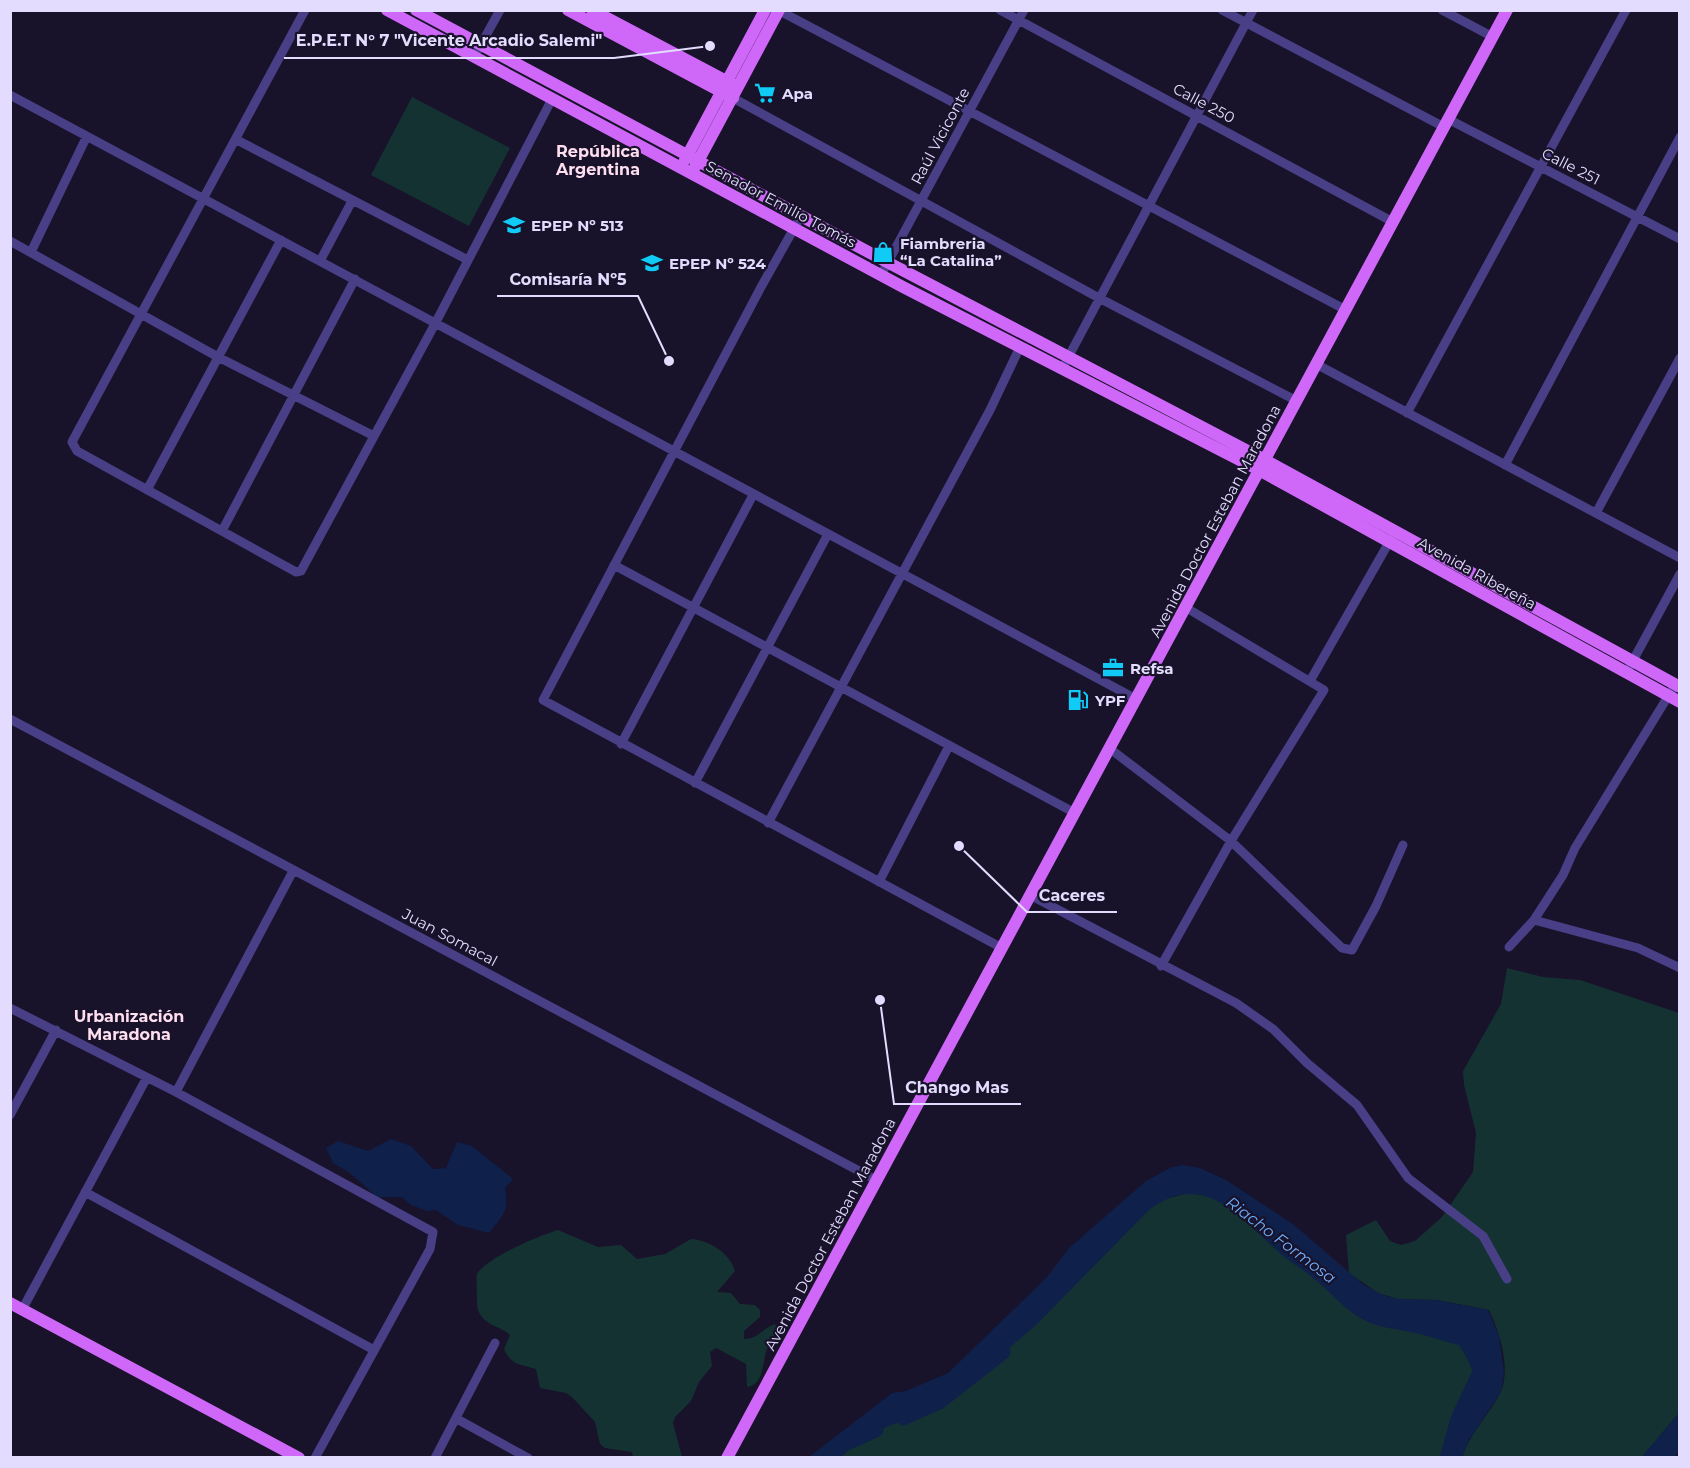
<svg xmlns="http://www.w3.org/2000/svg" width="1690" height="1468" font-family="Montserrat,sans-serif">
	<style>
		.green { fill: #153233 }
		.water { fill: #0f204b }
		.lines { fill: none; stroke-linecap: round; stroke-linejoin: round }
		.river { stroke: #0f204b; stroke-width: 15 }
		.minor { stroke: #483f86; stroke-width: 9 }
		.major { stroke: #cf68f9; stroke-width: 12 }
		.labels { text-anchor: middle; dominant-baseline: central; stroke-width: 4.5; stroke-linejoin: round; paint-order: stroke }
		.poi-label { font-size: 15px; font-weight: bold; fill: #e3dcfe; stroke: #18122a; text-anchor: start }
		.street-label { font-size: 15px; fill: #e3dcfe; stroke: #18122a }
		.neighbourhood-label { font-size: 16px; font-weight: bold; fill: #fedeef; stroke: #18122a }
		.water-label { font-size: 16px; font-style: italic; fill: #6eadf9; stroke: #18122a }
		.leader { fill: none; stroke: #e3dcfe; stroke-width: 2 }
		.callout-dot { fill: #e3dcfe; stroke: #18122a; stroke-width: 2 }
		.callout-label { font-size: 16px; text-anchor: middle; font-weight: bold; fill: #e3dcfe; stroke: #18122a; stroke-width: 4.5; stroke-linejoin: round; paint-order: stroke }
	</style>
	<rect width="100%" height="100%" fill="#18122a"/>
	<path class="green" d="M412,97L510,148L469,226L371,175Z
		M1507,968L1543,977L1580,980L1679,1013V1413L1642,1457H1462C1470,1434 1486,1418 1498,1397C1513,1373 1500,1333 1489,1310L1437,1300L1398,1299L1378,1293L1349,1273L1346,1235L1376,1220L1390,1241L1401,1245L1415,1241L1442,1217L1473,1172L1476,1133L1464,1085L1463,1071L1501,1004Z
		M1208,1188L1319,1272L1442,1317L1480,1372L1458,1419L1447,1457L830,1458L840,1446L939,1401L1000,1356L1142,1205Z
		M558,1230L598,1247L621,1245L637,1259L665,1254L691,1239C709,1240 730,1253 735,1271L717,1292L731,1293L740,1304L755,1305L760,1310V1317L744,1331V1339C758,1339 763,1328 775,1324L778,1330C776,1337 771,1341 768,1347C761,1361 766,1384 747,1387L746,1364L716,1348L710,1352L712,1366L699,1382L691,1401L675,1417L673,1423L682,1457H633L632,1452L605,1448L600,1444L595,1422L572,1397L566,1393L540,1388L536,1369C520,1364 512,1366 504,1349L510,1335C501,1326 484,1326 478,1310C477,1307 476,1276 477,1274C485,1258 541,1235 558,1230Z"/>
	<path class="water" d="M391,1139L411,1146L433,1169L446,1168L457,1142L472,1146L513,1179L505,1188C509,1211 504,1215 489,1233L458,1225L436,1210L427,1211L411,1205L402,1197H377L350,1173L333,1163L326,1148L338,1141L368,1151Z
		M1183,1165L1200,1168L1226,1180L1293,1224L1364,1285L1383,1295L1398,1299L1437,1300L1488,1310L1499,1336L1504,1373L1501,1392L1469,1440L1462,1457H1447C1452,1442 1455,1426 1460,1411C1472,1378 1482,1381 1459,1345C1443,1341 1427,1335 1410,1332C1390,1328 1372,1327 1354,1314C1340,1304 1327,1289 1313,1278C1304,1270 1293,1264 1283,1256C1245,1223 1205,1166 1149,1210L1035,1326L994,1361L913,1416L841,1446L848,1451L841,1457H809L892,1393L906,1391L948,1373L1046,1278L1069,1248L1146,1181L1172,1167Z
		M1679,1413V1451L1675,1457H1642Z"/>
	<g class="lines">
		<path class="river" d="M903,1418L939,1402L1003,1352
			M830,1458L840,1446L876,1430
			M1447,1458L1458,1419L1480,1372L1481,1350L1471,1333"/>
		<path class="minor" d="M305,10L72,442L77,451L296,572L301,571L436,322L552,99
			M778,10L1346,310
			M1000,10L1393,222
			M1222,10L1444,127
			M1442,10L1493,37
			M478,50L500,10
			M10,95L1136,699
			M733,98L1099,298L1297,401
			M1448,119L1680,239
			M237,140L468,260
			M801,216L761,287L543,700L1002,948
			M10,241L218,357L374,436
			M31,252L86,138
			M320,261L352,201
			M881,275L1024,10
			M1316,364L1680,558
			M1062,369L1253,10
			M1407,413L1626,10
			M1505,465L1680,137
			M147,490L281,240
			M1596,513L1680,358
			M222,531L355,279
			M614,565L1075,813
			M1630,666L1680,574
			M1310,681L1392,537
			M1675,685L1575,848L1563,875L1534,920L1638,948L1680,968
			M10,719L876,1180
			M621,744L753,495
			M1109,748L1231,841L1342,948L1352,950L1376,906L1403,845
			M695,783L828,534
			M768,823L990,410L1020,347
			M879,882L949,746
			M1030,895L1236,1003L1273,1029L1307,1063L1357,1105L1408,1178L1483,1236L1507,1279
			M1509,947L1534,920
			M1161,966L1231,841L1324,690L1185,607
			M10,1008L176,1092L433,1232L430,1249L315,1458
			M176,1092L293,871
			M10,1115L56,1030
			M85,1192L374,1350
			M22,1310L146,1079
			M457,1419L528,1458
			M435,1458L495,1343"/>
		<path class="major" d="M387,10L903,287L1259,470L1680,702
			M416,10L887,262L1265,460L1680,687
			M568,10L733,98
			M592,10L732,84
			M685,160L765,10
			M695,167L779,10
			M10,1303L299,1458
			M727,1458L1507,10"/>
	</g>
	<defs>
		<symbol id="supermarket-bare" viewBox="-9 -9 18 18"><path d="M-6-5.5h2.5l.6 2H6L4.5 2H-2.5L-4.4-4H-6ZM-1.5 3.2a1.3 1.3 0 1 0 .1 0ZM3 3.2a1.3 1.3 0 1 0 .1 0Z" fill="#10cbf5" stroke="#18122a" stroke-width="2.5" paint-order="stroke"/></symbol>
		<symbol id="school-bare" viewBox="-9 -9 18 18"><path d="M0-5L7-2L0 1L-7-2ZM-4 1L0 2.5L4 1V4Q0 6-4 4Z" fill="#10cbf5" stroke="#18122a" stroke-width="2.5" paint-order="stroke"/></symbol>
		<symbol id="shop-bare" viewBox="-9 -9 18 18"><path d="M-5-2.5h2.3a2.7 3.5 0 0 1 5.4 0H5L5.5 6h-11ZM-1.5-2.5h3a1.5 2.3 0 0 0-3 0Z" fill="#10cbf5" stroke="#18122a" stroke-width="2.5" paint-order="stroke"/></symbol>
		<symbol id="office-bare" viewBox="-9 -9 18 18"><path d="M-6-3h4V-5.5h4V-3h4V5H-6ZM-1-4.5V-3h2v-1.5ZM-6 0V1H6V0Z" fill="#10cbf5" stroke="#18122a" stroke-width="2.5" paint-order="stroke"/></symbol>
		<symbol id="fuel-bare" viewBox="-9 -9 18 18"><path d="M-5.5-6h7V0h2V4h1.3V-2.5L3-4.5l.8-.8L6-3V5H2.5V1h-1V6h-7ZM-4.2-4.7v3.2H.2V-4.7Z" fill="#10cbf5" stroke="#18122a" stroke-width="2.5" paint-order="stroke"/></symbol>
	</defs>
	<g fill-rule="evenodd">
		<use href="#supermarket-bare" x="750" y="78" width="30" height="30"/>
		<use href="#school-bare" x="499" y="210" width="30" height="30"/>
		<use href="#shop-bare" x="868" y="237" width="30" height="30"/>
		<use href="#school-bare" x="637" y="248" width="30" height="30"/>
		<use href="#office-bare" x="1098" y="653" width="30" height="30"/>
		<use href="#fuel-bare" x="1063" y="685" width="30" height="30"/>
	</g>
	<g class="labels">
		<g class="poi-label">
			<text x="782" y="93">Apa</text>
			<text x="531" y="225">EPEP Nº 513</text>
			<text x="900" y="243">Fiambreria<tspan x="900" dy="17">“La Catalina”</tspan></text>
			<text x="669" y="263">EPEP Nº 524</text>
			<text x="1130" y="668">Refsa</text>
			<text x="1095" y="700">YPF</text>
		</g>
		<g class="street-label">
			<text transform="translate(1204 103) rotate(28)">Calle 250</text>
			<text transform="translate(940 136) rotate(-62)">Raúl Viciconte</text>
			<text transform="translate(1571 166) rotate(27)">Calle 251</text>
			<text transform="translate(781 204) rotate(28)">Senador Emilio Tomás</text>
			<text transform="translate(1215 521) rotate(-62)">Avenida Doctor Esteban Maradona</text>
			<text transform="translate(1477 573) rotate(29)">Avenida Ribereña</text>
			<text transform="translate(450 937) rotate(28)">Juan Somacal</text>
			<text transform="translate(830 1234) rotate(-62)">Avenida Doctor Esteban Maradona</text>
		</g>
		<g class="neighbourhood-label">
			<text x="598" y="151">República<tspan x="598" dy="18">Argentina</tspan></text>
			<text x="129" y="1016">Urbanización<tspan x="129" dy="18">Maradona</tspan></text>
		</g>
		<g class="water-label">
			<text transform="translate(1281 1240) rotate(37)">Riacho Formosa</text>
		</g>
	</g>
	<path class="leader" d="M710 46L614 58H284M669 361L638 296H497M959 846L1027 912H1117M880 1000L894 1104H1021"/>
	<g class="callout-dot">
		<circle cx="710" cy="46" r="6"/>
		<circle cx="669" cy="361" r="6"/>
		<circle cx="959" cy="846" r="6"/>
		<circle cx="880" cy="1000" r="6"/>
	</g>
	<g class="callout-label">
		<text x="449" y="46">E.P.E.T N° 7 "Vicente Arcadio Salemi"</text>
		<text x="568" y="285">Comisaría Nº5</text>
		<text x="1072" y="901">Caceres</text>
		<text x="957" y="1093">Chango Mas</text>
	</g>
	<rect width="1690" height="1468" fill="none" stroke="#e3dcfe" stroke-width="24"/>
</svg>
